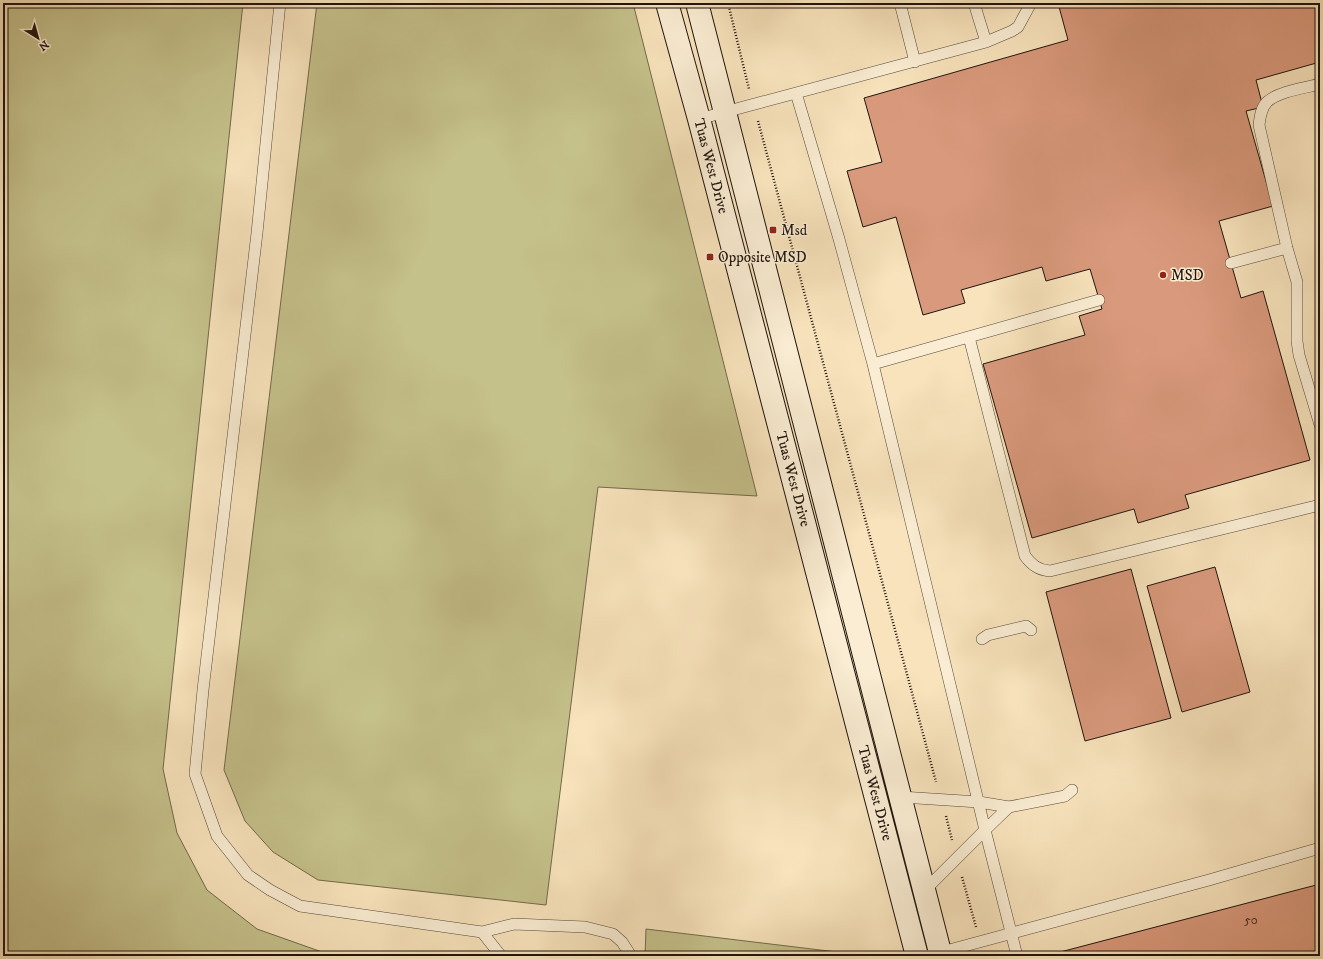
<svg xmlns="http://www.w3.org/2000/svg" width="1323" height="959" font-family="'IM FELL DW Pica',serif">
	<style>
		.green { fill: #c5c18b; stroke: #726a4c }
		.building { fill: #d9997c; stroke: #1f140e }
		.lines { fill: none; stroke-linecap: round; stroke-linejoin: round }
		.lane-casing { stroke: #55483a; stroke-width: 12 }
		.secondary-casing { stroke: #1f140e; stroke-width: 24 }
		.path { stroke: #1f140e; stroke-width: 2.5; stroke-dasharray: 1 2; stroke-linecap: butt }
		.lane { stroke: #faedd3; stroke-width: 11 }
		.secondary { stroke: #faedd3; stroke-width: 22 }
		.poi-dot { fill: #8f2418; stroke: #faedd3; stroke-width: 1.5 }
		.labels { text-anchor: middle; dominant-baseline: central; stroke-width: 3; stroke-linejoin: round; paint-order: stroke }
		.number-label { font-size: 13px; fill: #4e352a }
		.street-label { font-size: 15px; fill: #1f140e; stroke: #faedd3 }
		.poi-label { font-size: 15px; fill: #1f140e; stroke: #faedd3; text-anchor: start }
	</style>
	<rect width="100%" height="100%" fill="#f8e3bc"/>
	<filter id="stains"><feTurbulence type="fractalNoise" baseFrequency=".005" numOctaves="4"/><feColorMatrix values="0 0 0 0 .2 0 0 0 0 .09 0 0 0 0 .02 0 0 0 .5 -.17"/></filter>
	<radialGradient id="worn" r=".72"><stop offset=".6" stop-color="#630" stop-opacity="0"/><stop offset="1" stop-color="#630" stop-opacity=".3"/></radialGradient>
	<path class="green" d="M3,3H243L163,769L177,833L207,890L257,929L322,952L359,956H3Z
		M317,3H633L757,496L598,487L546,905L318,880L273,852L245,821L224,770Z
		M646,929L870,956H645Z"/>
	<path class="building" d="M1058,3H1320V62L1256,80L1263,107L1246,111L1273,206L1219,221L1241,298L1263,291L1310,460L1185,495L1189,508L1138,523L1134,509L1032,538L983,364L1085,335L1079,316L1102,309L1090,269L1046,281L1042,267L961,290L965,303L923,315L896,217L863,227L847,171L882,162L864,98L1068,40Z
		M1215,567L1250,692L1182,712L1147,586Z
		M1131,569L1171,718L1085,741L1046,592Z
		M1320,884V956H1045Z"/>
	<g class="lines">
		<defs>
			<path id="lane" d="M280,3L257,233L203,690L195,774L217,836L248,875L270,890L300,906L482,932L514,924L585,927L613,934L622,942L631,956
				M900,3L915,62
				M974,3L986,42
				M1320,84C1305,88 1279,91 1267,102C1261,108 1260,117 1259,125L1287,248L1297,282V341L1299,355L1320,425
				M796,93L839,239L873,364L985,830L1017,956
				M699,119L986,42L1012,31L1018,27L1031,3
				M1231,263L1287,248
				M969,337L1025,556C1032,565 1038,570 1050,571L1320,505
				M873,364L1099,300
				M982,639L988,635L1026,626L1031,630
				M901,797L979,802L1009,807L1065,796L1072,790
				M922,891H924L985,830L1009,807
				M482,932L501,956
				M927,956L1209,880L1320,848"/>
			<path id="secondary" d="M667,3L699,119L917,956
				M697,3L941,956"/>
		</defs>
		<use href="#lane" class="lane-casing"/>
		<use href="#secondary" class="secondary-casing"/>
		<path class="path" d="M728,3L749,89
			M758,121L936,782
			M946,816L952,840
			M962,877L976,927"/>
		<use href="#lane" class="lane"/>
		<use href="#secondary" class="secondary"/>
	</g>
	<g class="poi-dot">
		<rect x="769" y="226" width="8" height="8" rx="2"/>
		<rect x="706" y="253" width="8" height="8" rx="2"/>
		<circle cx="1163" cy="275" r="4"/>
	</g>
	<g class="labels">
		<g class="number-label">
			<text x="1251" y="920">50</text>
		</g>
		<g class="street-label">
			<text transform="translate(711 166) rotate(75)">Tuas West Drive</text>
			<text transform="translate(793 479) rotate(75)">Tuas West Drive</text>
			<text transform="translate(875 793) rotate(75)">Tuas West Drive</text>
		</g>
		<g class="poi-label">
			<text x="781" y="230">Msd</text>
			<text x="718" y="257">Opposite MSD</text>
			<text x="1171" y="275">MSD</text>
		</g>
	</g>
	<rect width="1323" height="959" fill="none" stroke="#f8e3bc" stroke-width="16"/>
	<rect x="4" y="4" width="1315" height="951" fill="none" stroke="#1f140e" stroke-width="2"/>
	<rect x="8" y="8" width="1307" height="943" fill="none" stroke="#1f140e"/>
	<g transform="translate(38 38) rotate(143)" stroke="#faedd3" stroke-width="3" paint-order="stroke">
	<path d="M0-3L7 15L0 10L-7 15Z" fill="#1f140e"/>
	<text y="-6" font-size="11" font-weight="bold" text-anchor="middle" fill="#1f140e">N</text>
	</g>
	<rect width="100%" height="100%" filter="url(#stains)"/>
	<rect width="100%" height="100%" fill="url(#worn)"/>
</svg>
